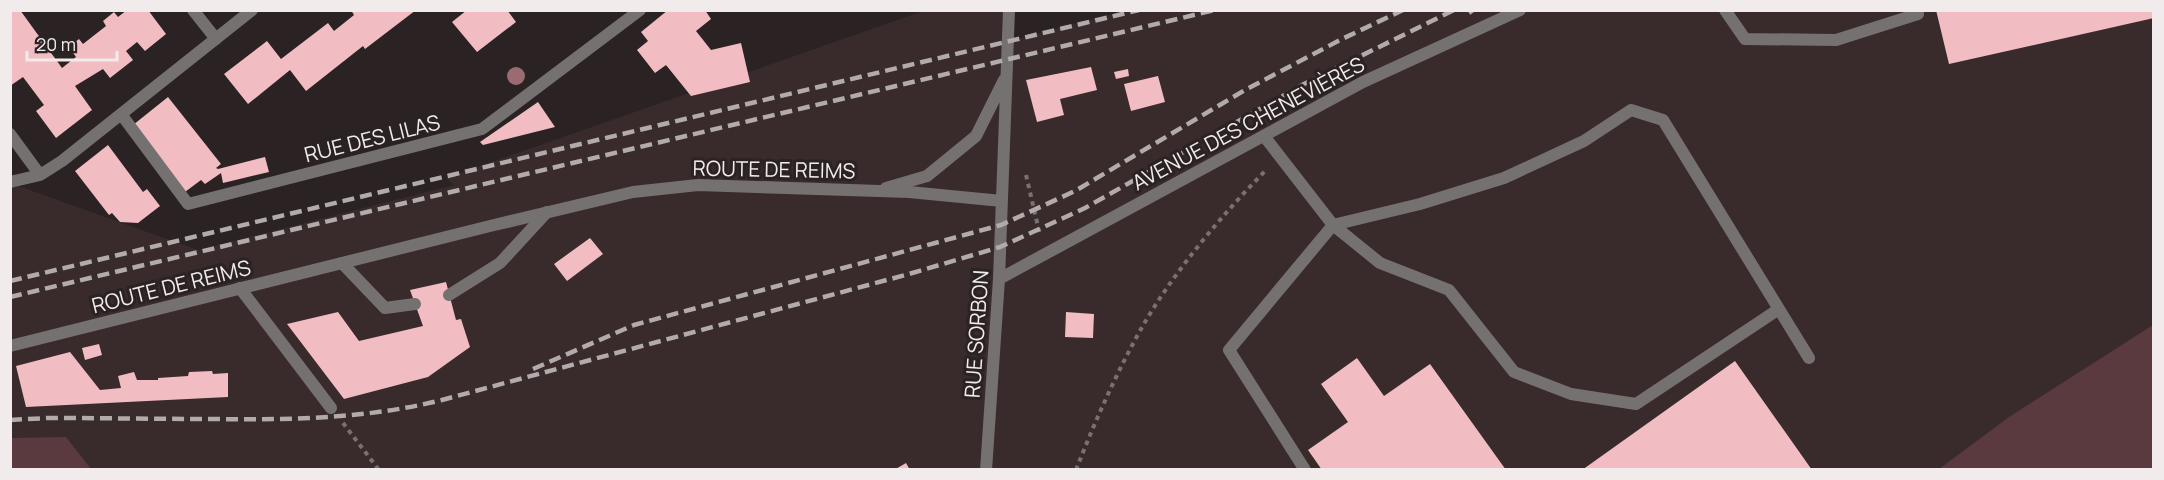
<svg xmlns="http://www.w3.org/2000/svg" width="2164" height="480" font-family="Manrope,sans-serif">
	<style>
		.built { fill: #392a2c }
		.green { fill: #5a3a3e }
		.building { fill: #f2bcc3 }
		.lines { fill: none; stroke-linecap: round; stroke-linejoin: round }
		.path { stroke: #787172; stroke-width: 4; stroke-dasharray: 4.5 4.5; stroke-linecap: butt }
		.service { stroke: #767171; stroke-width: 12 }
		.minor { stroke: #767171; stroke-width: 12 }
		.rail { stroke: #b1abac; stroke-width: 4.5; stroke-dasharray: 12 6; stroke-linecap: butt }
		.tree { fill: #9a6c72 }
		.labels { text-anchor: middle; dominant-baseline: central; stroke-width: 6; stroke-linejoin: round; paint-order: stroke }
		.street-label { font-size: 21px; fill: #f1ebec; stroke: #2a2223 }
	</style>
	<rect width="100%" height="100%" fill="#2a2223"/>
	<path class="built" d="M1127,10L2153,11V364L1996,470L11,469L10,183L198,250L454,185L446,178L923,11H1009V41Z"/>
	<path class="green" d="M2153,325V469H1939L2009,417Z
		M66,437L91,469H11V438Z"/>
	<path class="building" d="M10,10H20L62,68L76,57L69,47L79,39L83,44L106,26L103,21L114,12L118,17L127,10H148L166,34L145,51L137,42L126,51L133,60L110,78L103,69L75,86L92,110L56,138L36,111L44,105L23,77L10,86Z
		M351,10H416L365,49L363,46L306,91L290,70L248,104L224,74L267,41L281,59L328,23L334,31L354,15Z
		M467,10H507L516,22L477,52L452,22Z
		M668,10H705L711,19L696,31L711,50L741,43L750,82L691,96L666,65L655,73L637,50L648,41L641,32Z
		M1936,10H2154V18L1949,64Z
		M1091,67L1097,90L1060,99L1064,115L1037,122L1026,80Z
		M1128,69L1129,76L1116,79L1114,72Z
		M1158,76L1165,102L1131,111L1124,84Z
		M168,97L221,164L216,168L218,169L265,157L269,172L223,183L221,173L205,184L201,180L185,192L133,125Z
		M538,102L555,127L483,145L480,142Z
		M108,145L143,192L147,189L160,206L138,223L120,222L112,213L109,215L75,171Z
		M590,238L603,254L567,281L554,264Z
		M446,282L456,320L461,319L470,347L428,377L344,399L287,324L338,312L359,341L423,326L410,290Z
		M1066,312L1094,314L1093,338L1065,337Z
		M99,344L102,355L85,360L82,348Z
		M70,352L100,390L121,388L118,376L134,372L137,380H158V378L188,376L189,372L212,371L213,374L228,373V397L26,407L16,366Z
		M1357,358L1384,396L1430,364L1506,470H1322L1308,450L1348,422L1321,384Z
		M1735,361L1812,470H1582Z
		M906,463L910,470H894Z"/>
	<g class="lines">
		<path class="path" d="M1026,175L1040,235
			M343,423L379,470
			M1076,470C1095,421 1116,374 1141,329C1172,274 1221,216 1265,171"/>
		<path class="service" d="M1725,10L1745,39L1836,40L1918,14
			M1264,136L1333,225L1229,350L1305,470
			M1333,225L1420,204L1504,178L1584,141L1631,110L1663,120L1809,358
			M1333,225L1380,263L1449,290L1514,372L1571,394L1636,404L1779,309
			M342,263L385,308L415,304
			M240,288L331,408
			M449,295L500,263L547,212"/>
		<path class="minor" d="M193,10L216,39
			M121,114L188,204L482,129L640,10
			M10,134L40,175
			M10,182L40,175L62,161L252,10
			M886,188L927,176L976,136L1004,80
			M999,279L1363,82L1520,10
			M10,346L490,226L633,192L698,185L909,192L1002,201
			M986,470L999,279L1009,10"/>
		<path class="rail" d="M1469,13L1473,10
			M10,281L1139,10
			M10,297L1215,10
			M533,369L634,325L1001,225L1075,191L1245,90L1342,39L1403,10
			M10,420L47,418C102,418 157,419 211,419C289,420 366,419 442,400L909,274L1000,247L1085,208L1304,84L1454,10"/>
	</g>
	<circle class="tree" cx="516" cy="76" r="9"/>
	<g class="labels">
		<g class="street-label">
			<text transform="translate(1248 123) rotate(-28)">AVENUE DES CHENEVIÈRES</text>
			<text transform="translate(372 138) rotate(-14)">RUE DES LILAS</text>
			<text transform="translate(774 169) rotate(1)">ROUTE DE REIMS</text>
			<text transform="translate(171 286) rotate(-14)">ROUTE DE REIMS</text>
			<text transform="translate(976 334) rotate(-86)">RUE SORBON</text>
		</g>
	</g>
	<rect width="2164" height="480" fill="none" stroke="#f1ebec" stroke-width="24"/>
	<path d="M27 51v9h90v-9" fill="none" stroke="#f1ebec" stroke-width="3"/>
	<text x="36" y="51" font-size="18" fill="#f1ebec" stroke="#2a2223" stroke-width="4.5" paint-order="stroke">20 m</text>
</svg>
